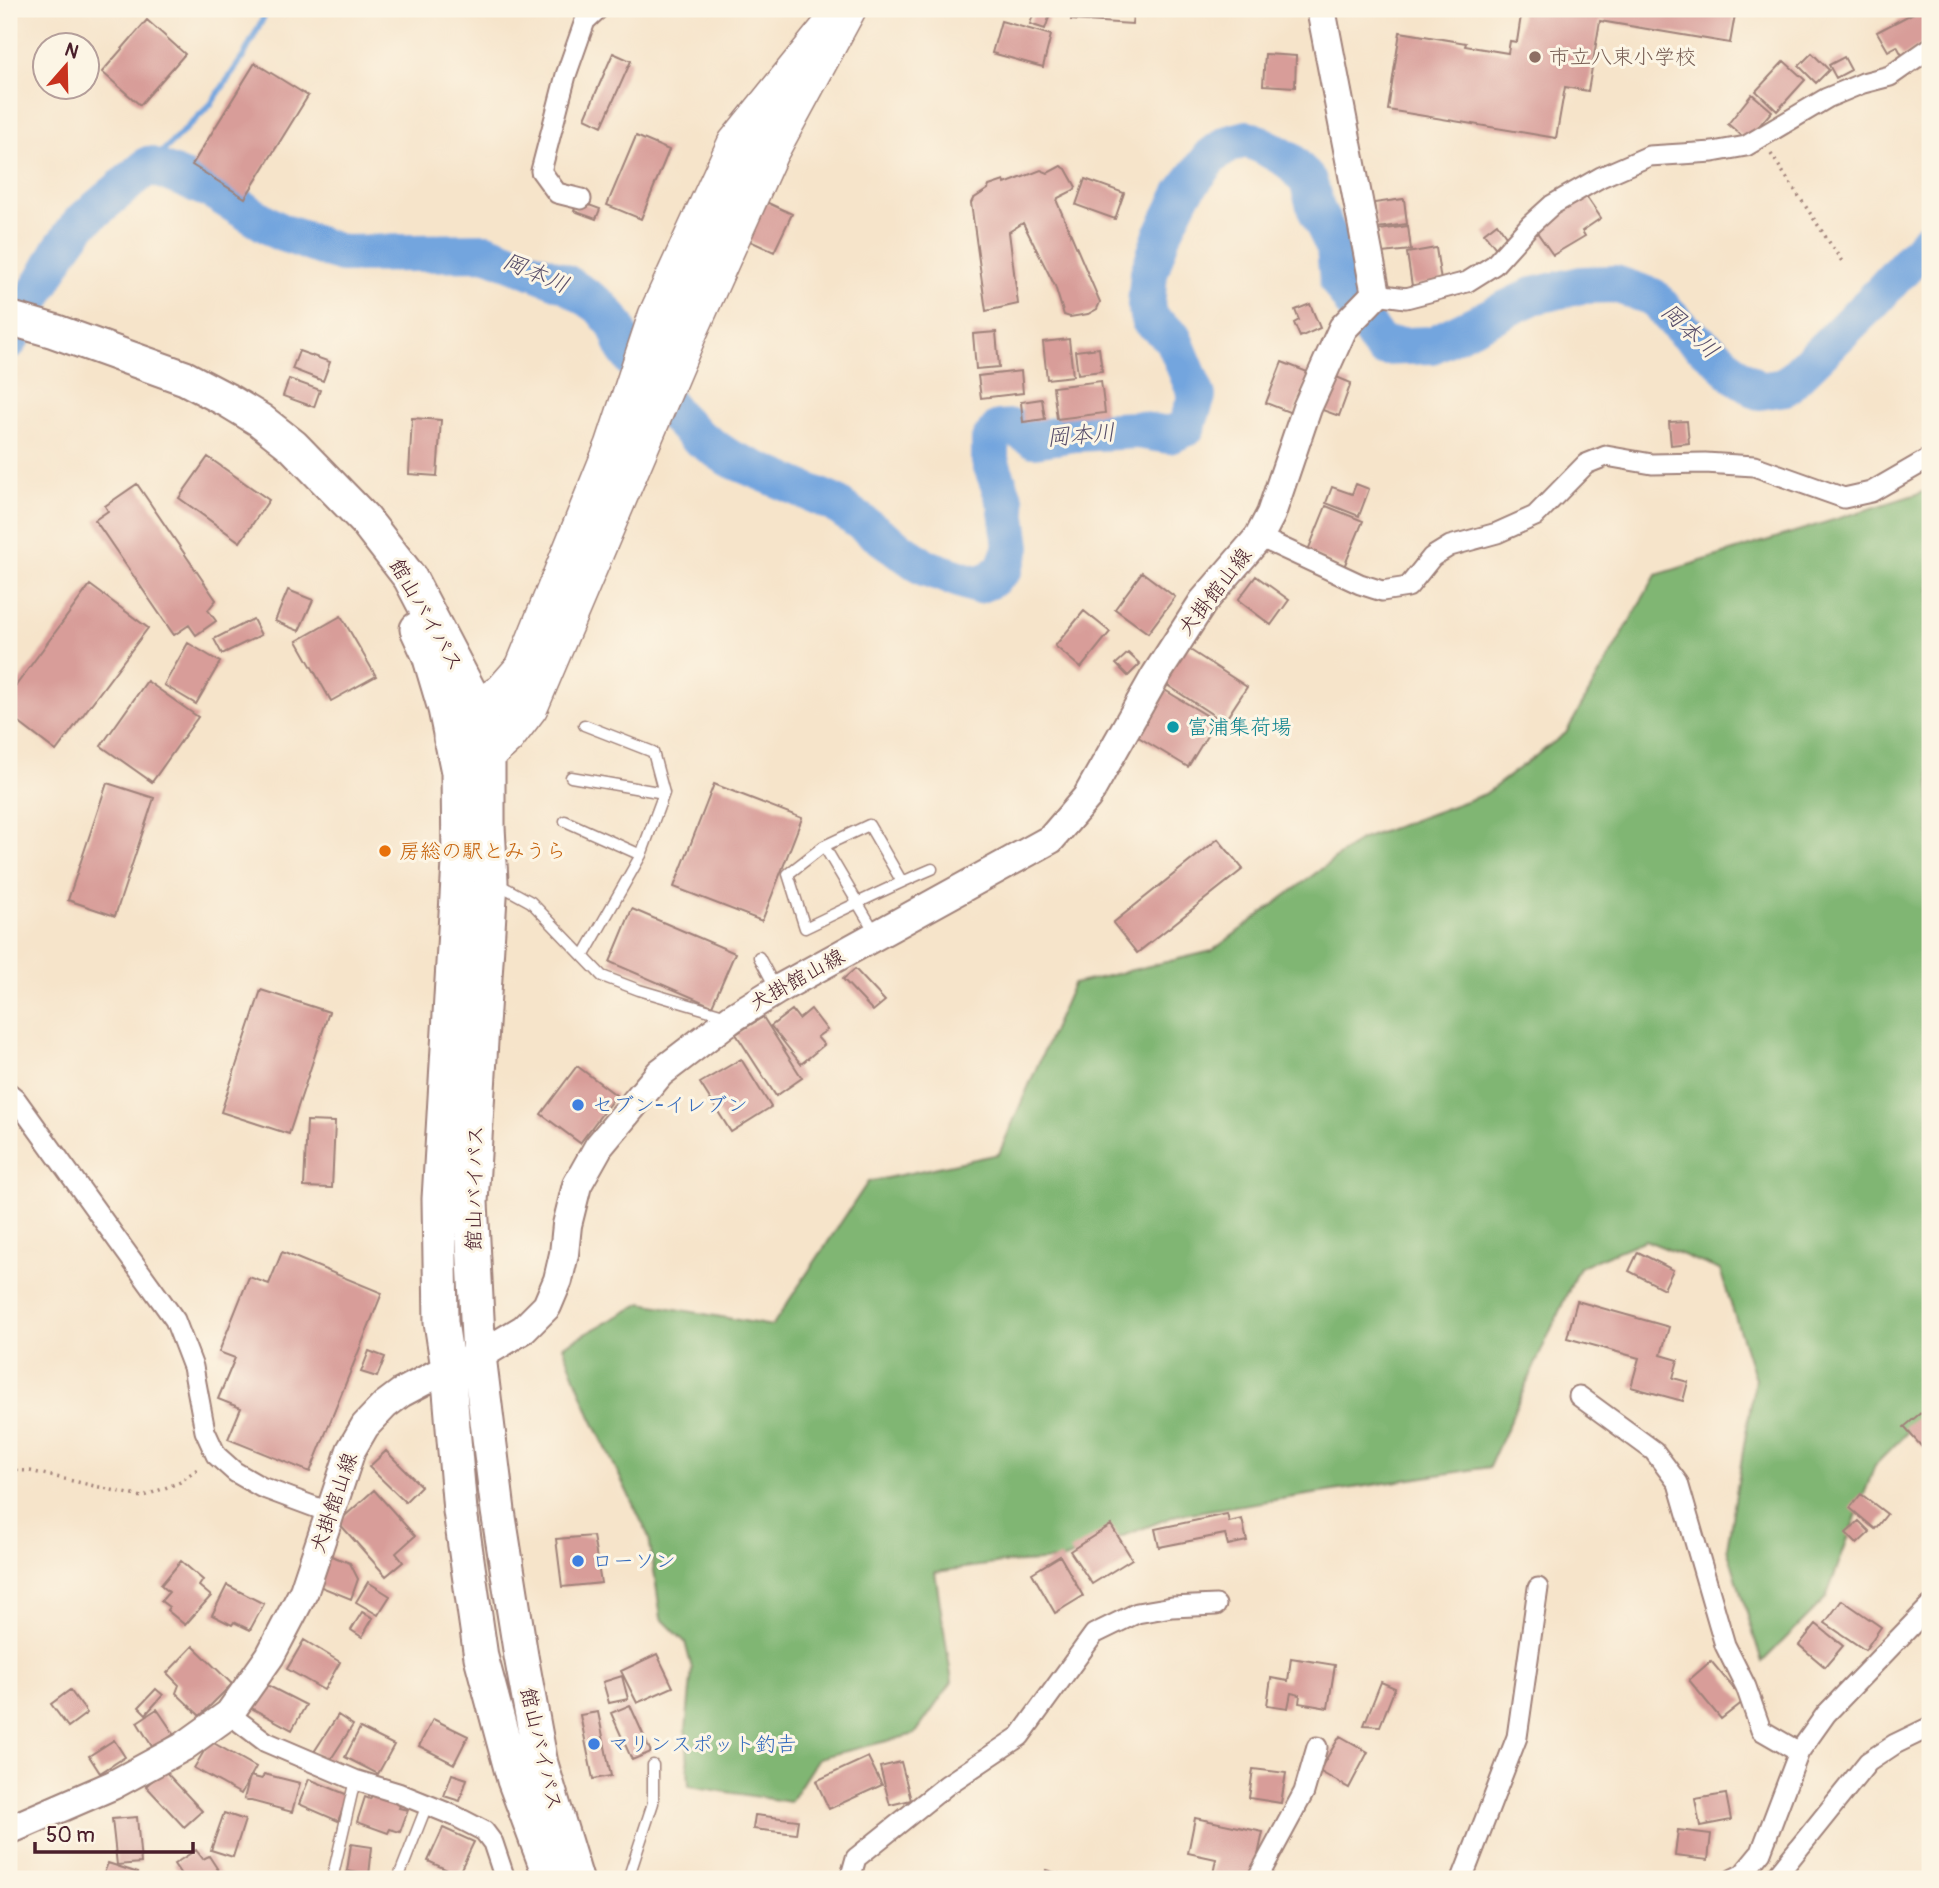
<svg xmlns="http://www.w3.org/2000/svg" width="1939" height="1888" font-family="Pangolin,'Klee One',sans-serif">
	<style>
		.forest { fill: #80b673; stroke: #656a4f; stroke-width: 2 }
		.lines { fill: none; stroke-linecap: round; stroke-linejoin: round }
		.stream { stroke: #73a5de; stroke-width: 6 }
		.river { stroke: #73a5de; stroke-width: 38 }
		.building { fill: #d89d99 }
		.service-casing { stroke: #a0827a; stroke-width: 13 }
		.minor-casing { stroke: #a0827a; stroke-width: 23 }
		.secondary-casing { stroke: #a0827a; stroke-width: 32 }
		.trunk-casing { stroke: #a0827a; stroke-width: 37 }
		.motorway-casing { stroke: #a0827a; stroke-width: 40 }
		.path { stroke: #a0827a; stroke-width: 3.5; stroke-dasharray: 2 5; stroke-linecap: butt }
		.service { stroke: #fff; stroke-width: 10 }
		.minor { stroke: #fff; stroke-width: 19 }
		.secondary { stroke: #fff; stroke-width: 28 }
		.trunk { stroke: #fff; stroke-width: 33 }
		.motorway { stroke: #fff; stroke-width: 37 }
		.education-dot { fill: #8d6e63; stroke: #fcf5e5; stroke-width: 2.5 }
		.culture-dot { fill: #0f9aa8; stroke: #fcf5e5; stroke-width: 2.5 }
		.food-dot { fill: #e8710a; stroke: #fcf5e5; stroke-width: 2.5 }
		.shop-dot { fill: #3f7fe0; stroke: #fcf5e5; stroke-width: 2.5 }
		.labels { text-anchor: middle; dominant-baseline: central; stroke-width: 6; stroke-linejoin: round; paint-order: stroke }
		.education-label { font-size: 21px; fill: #785e54; stroke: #fcf5e5; text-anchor: start }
		.street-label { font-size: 21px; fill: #4a1f2b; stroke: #fcf5e5 }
		.culture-label { font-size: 21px; fill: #0d838f; stroke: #fcf5e5; text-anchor: start }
		.food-label { font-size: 21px; fill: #c56008; stroke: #fcf5e5; text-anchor: start }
		.shop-label { font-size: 21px; fill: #366cbe; stroke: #fcf5e5; text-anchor: start }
		.water-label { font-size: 23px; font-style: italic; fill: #584e6a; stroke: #fcf5e5 }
	</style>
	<rect width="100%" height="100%" fill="#fcf5e5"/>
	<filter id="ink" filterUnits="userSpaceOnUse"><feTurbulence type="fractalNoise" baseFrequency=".0143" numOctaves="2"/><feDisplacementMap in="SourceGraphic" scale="14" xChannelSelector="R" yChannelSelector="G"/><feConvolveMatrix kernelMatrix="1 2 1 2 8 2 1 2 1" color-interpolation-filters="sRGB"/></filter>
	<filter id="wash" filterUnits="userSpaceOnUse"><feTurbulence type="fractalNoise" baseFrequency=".00686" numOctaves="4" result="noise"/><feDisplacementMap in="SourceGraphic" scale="28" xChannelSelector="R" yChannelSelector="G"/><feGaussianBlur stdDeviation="1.57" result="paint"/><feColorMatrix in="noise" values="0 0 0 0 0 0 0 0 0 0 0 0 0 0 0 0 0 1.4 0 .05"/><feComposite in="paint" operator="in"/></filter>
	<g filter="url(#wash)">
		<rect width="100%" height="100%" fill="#f6e4ca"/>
		<path class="forest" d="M1930,490V1409L1875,1465L1826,1598L1762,1662L1727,1548L1755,1379L1720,1270L1645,1240L1579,1267L1489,1467L1177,1515L1062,1560L1002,1563L935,1572L952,1682L915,1734L818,1758L790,1802L689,1786L686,1730L692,1669L685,1642L661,1618L649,1537L590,1415L563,1346L642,1303L772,1326L868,1182L999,1154L1073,984L1212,951L1360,840L1485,794L1566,733L1656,575Z"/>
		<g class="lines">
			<path class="stream" d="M149,165L211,104L243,57L268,9"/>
			<path class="river" d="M9,341L61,249L80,223L149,165L213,191L278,231L342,254L486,252L567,284L600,306L616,325L625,349L675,415L695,435L729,458L834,503L924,567L977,585L992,579L1004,568L1012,547L1006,503L990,461V440L999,429L1015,428L1034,439L1075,433L1137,430L1169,435L1186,428L1197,396L1173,338L1149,319L1146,305L1149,273L1162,235L1183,193L1212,156L1228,144L1247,139L1262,145L1290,161L1308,181L1316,209L1335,248L1338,280L1381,347L1432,345L1533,296L1581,285L1615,284L1653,297L1684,331L1720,359L1734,374L1759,391L1785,387L1872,302L1930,239"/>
		</g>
		<g id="blocks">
			<path class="building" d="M1035,9H1052L1045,29L1030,24Z
				M1072,9H1134L1132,24L1071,20Z
				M1522,9H1736L1730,43L1600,21L1588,91L1565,87L1556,138L1388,110L1400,32L1466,43L1465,46L1508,53L1510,41L1517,42Z
				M1921,9H1929L1930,11V39L1903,57L1897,46L1888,51L1877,32Z
				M147,20L185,54L140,105L102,72Z
				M1001,21L1051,35L1043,67L992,53Z
				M613,53L631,61L602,126L585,118Z
				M1812,53L1829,70L1816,83L1799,66Z
				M1265,54L1296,56L1295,87L1263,85Z
				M1844,57L1851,70L1836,78L1829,65Z
				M1784,61L1805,80L1777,111L1756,91Z
				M255,63L308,96L245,198L192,165Z
				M1752,94L1772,111L1747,140L1728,124Z
				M636,136L669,150L641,219L607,205Z
				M1061,166L1066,169L1076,187L1074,190L1058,198L1057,202L1100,302L1097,309L1088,314L1070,317L1064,315L1055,286L1023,223L1009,232L1018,304L986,311L971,203L973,199L988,189L989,186L1004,181L1005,184L1041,170L1048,173Z
				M712,177L792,214L774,252L694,215Z
				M1085,179L1124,193L1115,219L1076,205Z
				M1584,193L1601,218L1582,231L1585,236L1553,255L1534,228Z
				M1404,199L1407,224L1377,228L1374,203Z
				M578,201L600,209L596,219L574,211Z
				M1497,223L1510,242L1498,251L1484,233Z
				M1408,226L1411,250L1382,253L1379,230Z
				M1436,248L1441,281L1412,286L1407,253Z
				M1310,304L1320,328L1300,337L1294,323L1299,320L1295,310Z
				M996,332L999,367L976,369L973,334Z
				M1069,339L1073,376L1047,379L1043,342Z
				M1099,348L1102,371L1078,374L1075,351Z
				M299,351L330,362L323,381L292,369Z
				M1282,362L1310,373L1294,414L1266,403Z
				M1021,371L1023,393L981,398L978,376Z
				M1327,373L1351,383L1339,416L1314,407Z
				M289,379L320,390L314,407L283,396Z
				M1101,381L1105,413L1057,419L1053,387Z
				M1042,399L1045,419L1023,422L1021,402Z
				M412,418L441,420L437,476L409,474Z
				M1687,421L1689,443L1671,445L1669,422Z
				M208,457L269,500L240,542L179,498Z
				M137,484L216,600L208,610L216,621L196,635L189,625L174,635L95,520L108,511L105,506Z
				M1356,484L1369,489L1359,516L1326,503L1332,487L1352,494Z
				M1326,506L1363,521L1344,567L1307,553Z
				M1142,572L1175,597L1148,633L1115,609Z
				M1256,576L1289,600L1271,625L1238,600Z
				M90,585L148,628L56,751L9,715V695Z
				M288,590L313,600L299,631L275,621Z
				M1084,611L1110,632L1081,668L1055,646Z
				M341,616L376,676L331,701L297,641Z
				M253,619L261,635L222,654L214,639Z
				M188,643L220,662L196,704L164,685Z
				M1184,646L1247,687L1224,722L1161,681Z
				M1128,653L1140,664L1128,676L1116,664Z
				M147,681L198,717L152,782L101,746Z
				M1158,686L1216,721L1188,767L1130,732Z
				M107,783L154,798L115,916L68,900Z
				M714,784L802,818L762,921L674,887Z
				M1218,839L1243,869L1137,953L1113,923Z
				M632,909L735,953L712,1006L610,962Z
				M855,969L885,1001L873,1011L843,979Z
				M261,990L329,1012L289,1134L221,1112Z
				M811,1009L827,1030L817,1037L824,1045L801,1064L771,1026L792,1010L799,1019Z
				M763,1017L802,1078L776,1096L736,1034Z
				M741,1059L771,1107L731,1132L700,1083Z
				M577,1066L616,1095L580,1143L541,1114Z
				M307,1121L335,1122L332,1188L304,1187Z
				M282,1252L382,1293L310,1472L228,1439L241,1408L218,1399L235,1358L219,1352L249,1277L269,1284Z
				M1638,1252L1673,1270L1664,1289L1629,1271Z
				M1577,1301L1669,1327L1661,1355L1678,1360L1673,1378L1688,1382L1683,1401L1631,1387L1639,1358L1567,1338Z
				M369,1351L385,1357L377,1377L361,1372Z
				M1930,1405V1440L1922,1447L1904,1427Z
				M386,1451L421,1486L405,1502L369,1467Z
				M374,1490L415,1536L396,1553L403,1562L386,1576L338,1522Z
				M1861,1494L1887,1514L1875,1529L1850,1508Z
				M1227,1514L1229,1522L1242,1519L1247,1541L1228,1545L1225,1534L1159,1547L1155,1529Z
				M1859,1521L1870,1532L1857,1544L1846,1533Z
				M1111,1525L1132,1559L1092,1584L1070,1551Z
				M593,1536L601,1583L562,1587L556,1539Z
				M326,1554L350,1563L358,1579L351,1599L314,1584Z
				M1060,1556L1083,1596L1055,1613L1032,1573Z
				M181,1561L203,1580L199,1586L211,1596L185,1625L167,1610L169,1607L161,1601L169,1592L161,1585Z
				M368,1582L390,1596L378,1615L356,1602Z
				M227,1585L264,1604L250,1630L234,1622L232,1625L212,1615Z
				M1842,1600L1881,1627L1865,1650L1825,1623Z
				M362,1612L373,1618L362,1637L351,1630Z
				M1816,1624L1843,1646L1825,1667L1799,1645Z
				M304,1640L340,1662L324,1690L287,1669Z
				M193,1646L232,1684L200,1716L176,1693L179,1685L167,1673Z
				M657,1654L673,1687L637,1703L621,1671Z
				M1291,1658L1335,1665L1328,1708L1299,1703L1300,1695L1291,1693L1288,1708L1267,1705L1271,1678L1288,1681Z
				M1711,1661L1744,1701L1721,1719L1689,1680Z
				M622,1676L628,1699L609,1703L603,1682Z
				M257,1680L306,1705L292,1730L244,1704Z
				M1381,1682L1395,1688L1380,1726L1364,1725Z
				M156,1689L163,1695L146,1714L139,1707Z
				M70,1690L87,1713L68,1727L51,1704Z
				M630,1705L651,1752L632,1760L611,1713Z
				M157,1709L174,1734L153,1748L137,1722Z
				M598,1712L611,1776L593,1779L580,1715Z
				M338,1715L353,1725L329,1762L314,1752Z
				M433,1719L468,1736L454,1764L419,1746Z
				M360,1728L394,1745L378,1774L345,1757Z
				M1340,1736L1368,1752L1349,1788L1319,1771Z
				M114,1740L125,1757L100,1773L89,1756Z
				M210,1741L256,1767L241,1794L194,1768Z
				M868,1757L882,1785L829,1809L816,1781Z
				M901,1762L911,1800L890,1805L880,1767Z
				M1253,1769L1286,1773L1281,1803L1249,1798Z
				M164,1770L202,1811L184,1827L146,1786Z
				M264,1774L300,1783L292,1812L244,1799L250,1776L262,1779Z
				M452,1774L467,1779L460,1801L444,1796Z
				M309,1779L348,1795L338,1821L299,1804Z
				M1726,1794L1731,1820L1700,1826L1695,1799Z
				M372,1795L400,1805L399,1808L408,1810L400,1832L390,1829L388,1833L357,1822L365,1797L370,1799Z
				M224,1813L245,1820L233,1857L211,1850Z
				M755,1815L798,1820L796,1834L753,1829Z
				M137,1817L141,1863L117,1865L112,1819Z
				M1195,1818L1263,1832L1253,1879H1212L1216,1859L1188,1853Z
				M443,1828L474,1842L458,1875L428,1861Z
				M1678,1830L1711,1834L1708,1860L1675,1856Z
				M351,1844L372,1847L369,1875L347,1871Z
				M196,1850L203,1859L209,1856L224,1879H184L174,1864Z
				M108,1863L138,1873L136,1879H102Z
				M442,1870L458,1879H437Z
				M1046,1870L1077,1879H1046Z"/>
		</g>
	</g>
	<g filter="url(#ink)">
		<use href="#blocks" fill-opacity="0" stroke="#a0827a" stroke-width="2"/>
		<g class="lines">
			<defs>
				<path id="service" d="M584,725L653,752L664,793
					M571,777L664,793L641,855
					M565,821L641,855L584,955
					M824,846L869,825L902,882
					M498,884L531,902L602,976L639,990L727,1016
					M876,934L824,846L788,874L805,928C847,908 889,887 932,869
					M759,957L775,987
					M332,1879L355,1780
					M398,1879L427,1805
					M628,1879L653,1803V1765"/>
				<path id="minor" d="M581,199L557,193L541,171L566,75L585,21L598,9
					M1376,294L1406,298L1467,282L1494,265L1530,225L1552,205L1601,177L1649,156L1713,152L1746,146L1827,98L1863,83L1890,76L1930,48
					M1259,537L1360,584L1382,591L1408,587L1432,557L1450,546L1497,533L1535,516L1586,464L1606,456L1652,464L1705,463L1754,466L1844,498L1871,492L1930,458
					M9,1093L15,1098L175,1320L193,1367L205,1431L216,1455L235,1472L261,1487L331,1513
					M1579,1396L1654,1451L1678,1483L1725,1645L1746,1687L1761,1730L1799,1752
					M229,1714L266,1742L355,1780L398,1793L455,1816L484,1831L493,1843L505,1879
					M850,1879L856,1858L947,1785L1020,1736L1094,1634L1137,1613L1172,1607L1216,1605
					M1257,1879L1304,1792L1317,1747
					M1462,1879L1517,1737L1538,1588
					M1733,1879L1743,1874L1761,1852L1799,1752L1826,1714L1930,1606
					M1774,1879L1868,1762L1895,1744L1930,1727"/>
				<path id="secondary" d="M9,1830L113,1785L183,1747L229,1714L270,1656L304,1591L351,1450L365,1426L385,1405L401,1393L448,1368L479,1356L524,1329L547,1306L558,1280L564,1254L567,1225L577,1185L599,1146L660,1073L732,1018L777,990L1051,839L1087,797L1156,675L1203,602L1259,537L1271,514L1307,408L1343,328L1376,294L1321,9"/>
				<path id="trunk" d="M9,318L54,331L185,378L227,400L260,420L293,446L365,520L410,578L478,708L488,753V827L491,881L471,1202L479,1356L498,1511L521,1656L541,1764L576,1879
					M417,629L429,655L445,709L458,772L459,863L439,1199L441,1322L448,1368L460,1511L481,1657L514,1780L551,1879"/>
				<path id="motorway" d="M845,9L736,144L657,316L614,446L524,668L503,692L478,708L452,738L488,753L506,737L529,707L689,331L769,153L847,9"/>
			</defs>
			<use href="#service" class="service-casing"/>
			<use href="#minor" class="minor-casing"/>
			<use href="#secondary" class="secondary-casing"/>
			<use href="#trunk" class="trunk-casing"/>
			<use href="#motorway" class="motorway-casing"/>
			<path class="path" d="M1771,154L1843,263
				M9,1470L30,1471L142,1497L180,1482L200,1467"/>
			<use href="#service" class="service"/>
			<use href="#minor" class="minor"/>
			<use href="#secondary" class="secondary"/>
			<use href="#trunk" class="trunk"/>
			<use href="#motorway" class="motorway"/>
		</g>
	</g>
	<circle class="education-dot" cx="1535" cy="57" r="7"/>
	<circle class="culture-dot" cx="1173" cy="727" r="7"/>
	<circle class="food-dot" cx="385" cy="851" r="7"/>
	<g class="shop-dot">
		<circle cx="578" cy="1105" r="7"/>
		<circle cx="578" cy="1561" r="7"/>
		<circle cx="594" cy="1744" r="7"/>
	</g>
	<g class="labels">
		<g class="education-label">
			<text x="1549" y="57">市立八束小学校</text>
		</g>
		<g class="street-label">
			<text transform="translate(1215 592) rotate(-52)">犬掛館山線</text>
			<text transform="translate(426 615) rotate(60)">館山バイパス</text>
			<text transform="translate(797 980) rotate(-29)">犬掛館山線</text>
			<text transform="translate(475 1188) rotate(-89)">館山バイパス</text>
			<text transform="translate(334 1503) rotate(-71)">犬掛館山線</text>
			<text transform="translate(541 1749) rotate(77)">館山バイパス</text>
		</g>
		<g class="culture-label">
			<text x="1187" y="727">富浦集荷場</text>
		</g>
		<g class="food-label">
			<text x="399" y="851">房総の駅とみうら</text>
		</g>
		<g class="shop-label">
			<text x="592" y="1105">セブン-イレブン</text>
			<text x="592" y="1561">ローソン</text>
			<text x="608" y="1744">マリンスポット釣𠮷</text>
		</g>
		<g class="water-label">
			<text transform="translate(536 273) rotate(23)">岡本川</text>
			<text transform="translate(1690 331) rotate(43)">岡本川</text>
			<text transform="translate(1081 435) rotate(-5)">岡本川</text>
		</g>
	</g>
	<rect width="1939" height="1888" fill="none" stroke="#fcf5e5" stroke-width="35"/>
	<g transform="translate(66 66) rotate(20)"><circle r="33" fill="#fcf5e5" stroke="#b59f9b" stroke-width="2"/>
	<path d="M0-5L12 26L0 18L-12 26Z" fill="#c8321e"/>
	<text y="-10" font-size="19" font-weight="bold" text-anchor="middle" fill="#4a1f2b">N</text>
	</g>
	<path d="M35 1842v10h158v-10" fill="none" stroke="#4a1f2b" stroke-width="3.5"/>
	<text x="46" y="1842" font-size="21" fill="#4a1f2b" stroke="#fcf5e5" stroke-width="5" paint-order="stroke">50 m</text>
</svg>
